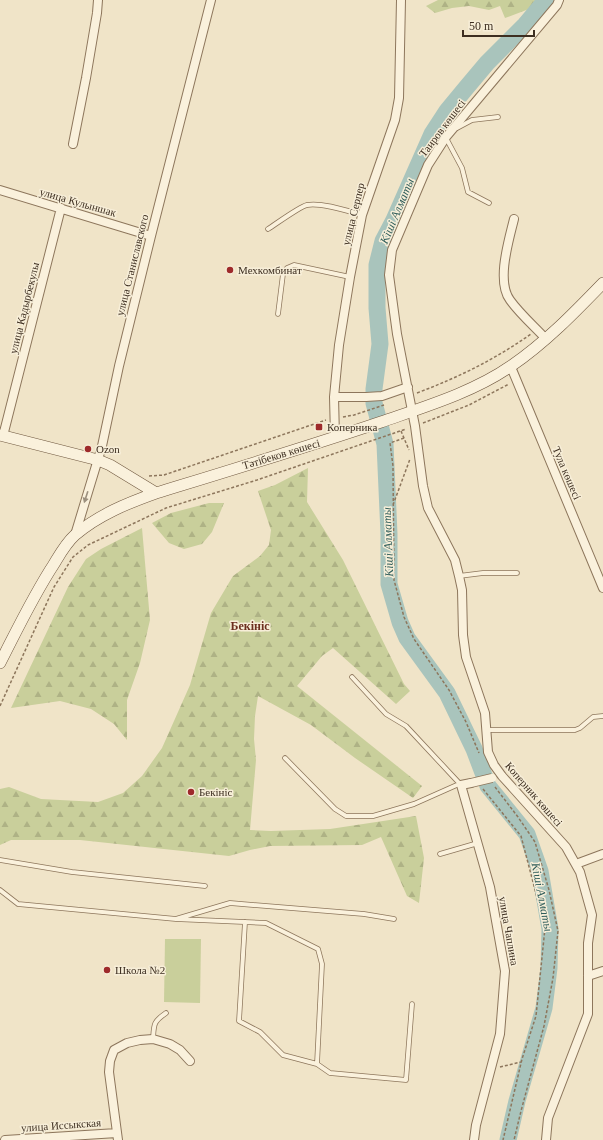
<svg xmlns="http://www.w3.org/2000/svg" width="603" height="1140" font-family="Georgia,serif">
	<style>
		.forest { fill: url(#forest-firs) }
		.garden { fill: #c9cf9b }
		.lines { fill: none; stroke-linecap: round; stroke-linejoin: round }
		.river { stroke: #a9c4bc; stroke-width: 17 }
		.lane-casing { stroke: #8d765c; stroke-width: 5.5 }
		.street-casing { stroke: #8d765c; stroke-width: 10 }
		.secondary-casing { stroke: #6f573f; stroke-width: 12 }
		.path { stroke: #8d765c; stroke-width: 1.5; stroke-dasharray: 3 2; stroke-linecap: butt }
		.lane { stroke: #faf1dc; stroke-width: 4 }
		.street { stroke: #faf1dc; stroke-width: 8 }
		.secondary { stroke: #faf1dc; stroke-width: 11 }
		.street-bridge-casing { stroke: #8d765c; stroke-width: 10; stroke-linecap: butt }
		.street-bridge { stroke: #faf1dc; stroke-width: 8 }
		.oneway { fill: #9c907e }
		.poi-dot { fill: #9e2a2b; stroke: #f7eed8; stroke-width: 1.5 }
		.labels { text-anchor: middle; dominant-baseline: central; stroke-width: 3; stroke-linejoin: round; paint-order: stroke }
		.street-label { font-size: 11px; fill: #3d2e20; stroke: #f7eed8 }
		.poi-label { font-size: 11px; fill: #3d2e20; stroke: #f7eed8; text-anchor: start }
		.water-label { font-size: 12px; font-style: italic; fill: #2f5d5a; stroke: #f7eed8 }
		.neighbourhood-label { font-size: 12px; font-weight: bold; fill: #6b2e1e; stroke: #f7eed8 }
	</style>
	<defs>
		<pattern id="forest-firs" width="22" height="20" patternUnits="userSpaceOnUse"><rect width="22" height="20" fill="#c9cf9b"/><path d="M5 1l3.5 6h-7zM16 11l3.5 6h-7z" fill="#aeb285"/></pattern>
	</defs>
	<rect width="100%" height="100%" fill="#f0e4c8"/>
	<path class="forest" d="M438,0H549L529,9L505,18L500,6L489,10L469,6L452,8L435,13L426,6Z
		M308,468L307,502L343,560L404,684L410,691L396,704L333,648L322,656L297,686L422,786L413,798L355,758L311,725L258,696L255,716L254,739L256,760L250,830L271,831L330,829L416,816L424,858L419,903L407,896L381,837L362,845L270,846L250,850L229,856L80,840H11L0,845V789L9,787L41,799L98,802L123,793L142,776L162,748L190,685L211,613L233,576L260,556L269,545L271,530L258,491L275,485Z
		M209,503H224L212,532L202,544L184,549L169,543L152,523L171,513Z
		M142,528L150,620L140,663L127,700V740L114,724L91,709L60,701L11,708L68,587L86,559L101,549Z"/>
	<path class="garden" d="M165,939H201L200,1003L164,1002Z"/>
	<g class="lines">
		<path class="river" d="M508,1140L517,1101L544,1008L549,968L550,929L540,871L527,834L488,786L474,749L447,693L407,638L400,622L389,584V534L385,444L374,403V389L380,344L377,308V265L383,241L394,220L432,134L447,111L466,88L487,63L525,25L546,0"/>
		<defs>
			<path id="lane" d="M457,128L472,120L498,117
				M446,138L462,168L468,192L489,203
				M268,229C276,224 299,207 307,205C321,202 348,211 362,215
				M278,314L283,274L287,268L294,265L350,277
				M459,576L483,573H517
				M352,677L386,714L406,726L461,785
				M487,730H575L580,728L593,717L603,716
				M285,758L335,809L346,816H373L414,804L459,784
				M440,854L478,843
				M0,860L72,872L205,886
				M0,890L18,904L176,919L230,903L364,914L394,919
				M176,919L266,923L318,949L322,964L317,1064L330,1073L406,1080L412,1004
				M245,922L239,1021L260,1032L283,1055L317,1064
				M153,1039C154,1024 153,1022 166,1013"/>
			<path id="street" d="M73,144L86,78L97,13L98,0
				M0,190L151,236
				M514,219C509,240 496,281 510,300C520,314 534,326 546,339
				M511,367L603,588
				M334,397H366L382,396L408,387
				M3,436L61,208
				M335,437L334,397L339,345L350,277L362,215L395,120L399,98L401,0
				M75,535L102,446L119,366L151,236L211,0
				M471,783L461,785L490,887L505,971L500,1034L476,1125L474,1140
				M576,864L603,854
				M588,976L603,971
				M5,1140L117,1133
				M118,1140L109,1072L110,1061L114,1050L127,1043L140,1040L153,1039L170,1044L180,1050L190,1061
				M546,1140L548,1118L588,1014V943L592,915L580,872L566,847L502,776L494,765L488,752L485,713L466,657L463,635L462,590L459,576L455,560L428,508L423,486L415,426L397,334L389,275L392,250L428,165L446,137L557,5L559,0"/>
			<path id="secondary" d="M0,435L98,460L110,465L156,493
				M0,663C17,630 33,596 54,564C60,554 66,543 75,535C98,515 128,503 156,493C231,470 307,447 381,422C424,407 474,392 511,366C545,343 575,312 603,283"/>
		</defs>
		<use href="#lane" class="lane-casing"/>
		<use href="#street" class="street-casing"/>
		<use href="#secondary" class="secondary-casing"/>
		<path class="path" d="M417,393C459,377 494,360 531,334
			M343,417L354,415L384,405
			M423,423L469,405L509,384
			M401,431L409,450
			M404,438L390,443L393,466L394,580L404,617L414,639L449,690L466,722L479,753
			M149,476L164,475L326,420
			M393,505L410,459
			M0,706L54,587L73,557L88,545L166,508L257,480L406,429
			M495,787L518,817L535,842L549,890L558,931L553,978L544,1026L521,1111L514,1140
			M483,789L521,836L545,928L536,1016L522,1059L503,1140
			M500,1067L521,1062"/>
		<use href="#lane" class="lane"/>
		<use href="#street" class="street"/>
		<use href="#secondary" class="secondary"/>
		<defs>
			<path id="street-bridge" d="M471,783L492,778"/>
		</defs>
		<use href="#street-bridge" class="street-bridge-casing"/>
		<use href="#street-bridge" class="street-bridge"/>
	</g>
	<defs><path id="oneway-solid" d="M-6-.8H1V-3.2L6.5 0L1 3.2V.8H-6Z"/></defs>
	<use class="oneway" href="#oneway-solid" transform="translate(86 497) rotate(108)"/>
	<g class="poi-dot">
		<circle cx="230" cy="270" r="4"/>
		<rect x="315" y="423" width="8" height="8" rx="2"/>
		<circle cx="88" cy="449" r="4"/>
		<circle cx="191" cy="792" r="4"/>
		<circle cx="107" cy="970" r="4"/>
	</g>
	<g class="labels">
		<g class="street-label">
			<text transform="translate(442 128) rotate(-53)">Таиров көшесі</text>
			<text transform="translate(78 202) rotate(16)">улица Кулыншак</text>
			<text transform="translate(353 214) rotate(-76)">улица Серпер</text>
			<text transform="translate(132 265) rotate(-76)">улица Станиславского</text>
			<text transform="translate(24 308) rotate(-76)">улица Кадырбекулы</text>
			<text transform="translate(281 454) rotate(-17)">Тәтібеков көшесі</text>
			<text transform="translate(567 473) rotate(67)">Тула көшесі</text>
			<text transform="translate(534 794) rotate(49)">Коперник көшесі</text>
			<text transform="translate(509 931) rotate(80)">улица Чаплина</text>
			<text transform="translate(61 1125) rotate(-4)">улица Иссыкская</text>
		</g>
		<g class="poi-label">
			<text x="238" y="270">Мехкомбинат</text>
			<text x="327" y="427">Коперника</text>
			<text x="96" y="449">Ozon</text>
			<text x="199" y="792">Бекініс</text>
			<text x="115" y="970">Школа №2</text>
		</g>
		<g class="water-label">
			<text transform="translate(397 211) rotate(-67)">Кіші Алматы</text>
			<text transform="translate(388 542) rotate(-92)">Кіші Алматы</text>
			<text transform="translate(542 897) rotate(79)">Кіші Алматы</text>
		</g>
		<g class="neighbourhood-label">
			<text x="250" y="626">Бекініс</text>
		</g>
	</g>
	<path d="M463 30v6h71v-6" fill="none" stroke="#3d2e20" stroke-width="2"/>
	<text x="469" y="30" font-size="12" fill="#3d2e20" stroke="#f7eed8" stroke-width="3" paint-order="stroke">50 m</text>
</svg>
